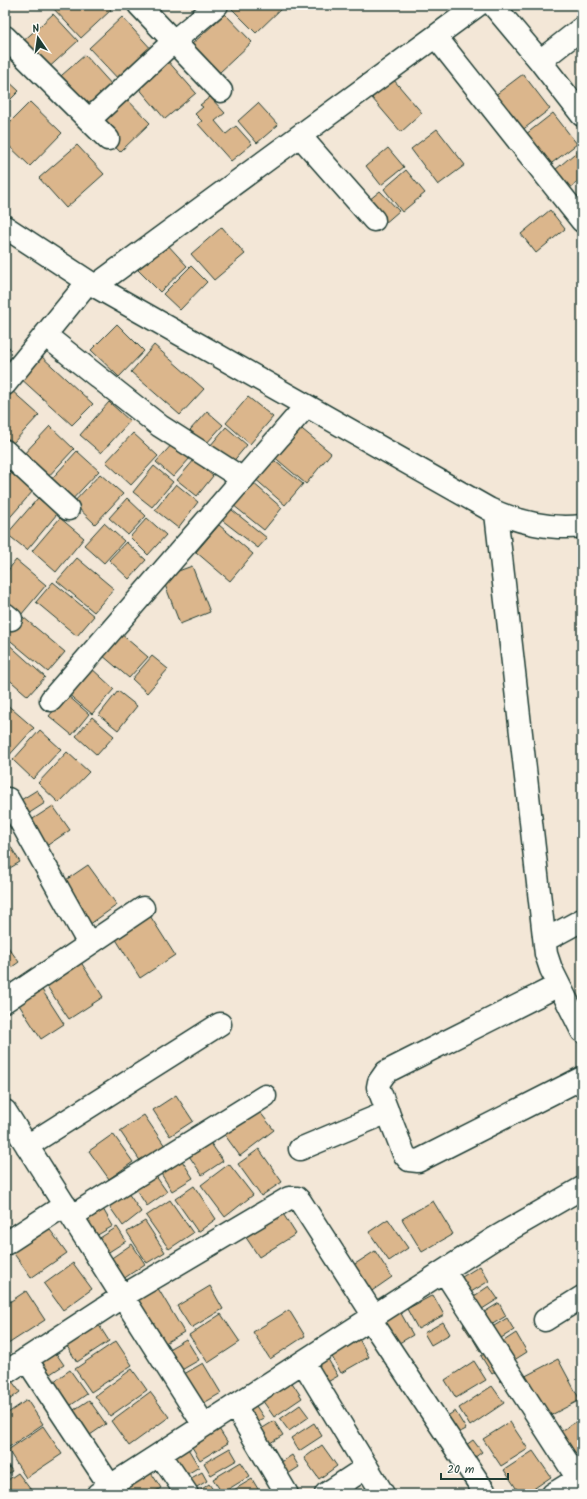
<svg xmlns="http://www.w3.org/2000/svg" width="587" height="1499" font-family="Kalam,sans-serif">
	<style>
		.building { fill: #dbb68c; stroke: #1f3d34 }
		.lines { fill: none; stroke-linecap: round; stroke-linejoin: round }
		.minor-casing { stroke: #1f3d34; stroke-width: 25 }
		.minor { stroke: #fdfcf7; stroke-width: 22 }
	</style>
	<rect width="100%" height="100%" fill="#f3e7d7"/>
	<filter id="ink" filterUnits="userSpaceOnUse"><feTurbulence type="fractalNoise" baseFrequency=".025" numOctaves="2"/><feDisplacementMap in="SourceGraphic" scale="8" xChannelSelector="R" yChannelSelector="G"/><feConvolveMatrix kernelMatrix="1 2 1 2 8 2 1 2 1" color-interpolation-filters="sRGB"/></filter>
	<g filter="url(#ink)">
		<path class="building" d="M56,5H106L111,10L81,38L53,8Z
			M231,5H285L256,33L230,7Z
			M53,14L78,41L45,71L20,44Z
			M225,14L252,42L219,73L192,44Z
			M122,17L154,52L121,82L89,48Z
			M85,55L113,86L82,113L54,82Z
			M167,60L196,93L165,119L137,86Z
			M523,74L550,109L517,134L490,99Z
			M5,78L19,91L5,105Z
			M393,79L422,113L401,132L372,98Z
			M123,95L150,123L120,152L93,123Z
			M210,97L225,113L215,121L226,134L236,126L252,144L231,161L198,124L202,121L195,114L203,107L200,105Z
			M30,102L62,133L30,166L5,142V127Z
			M258,103L278,125L257,143L238,121Z
			M553,113L577,144L544,169L521,138Z
			M437,129L465,165L438,185L411,149Z
			M77,145L104,174L66,208L39,178Z
			M388,148L404,167L381,185L366,166Z
			M580,149L582,152V178L564,193L549,175Z
			M406,170L425,193L402,212L384,189Z
			M380,191L399,211L376,231L357,210Z
			M550,210L565,229L536,253L521,234Z
			M222,227L245,254L214,280L191,254Z
			M166,243L187,266L160,292L138,270Z
			M191,266L207,282L180,310L163,294Z
			M117,324L144,351L119,377L91,350Z
			M5,344L10,348L5,354Z
			M154,345L204,389L180,415L131,372Z
			M40,355L93,404L72,425L19,377Z
			M10,389L39,415L13,443L5,436V395Z
			M248,397L273,417L250,444L226,423Z
			M109,402L130,421L101,453L80,435Z
			M207,411L223,425L206,444L190,430Z
			M297,425L331,453L306,484L272,455Z
			M50,426L74,449L45,480L21,457Z
			M226,427L247,445L231,464L210,446Z
			M133,433L158,456L131,485L106,462Z
			M174,442L191,457L173,477L156,462Z
			M77,451L99,471L68,504L47,484Z
			M270,457L303,484L285,505L253,477Z
			M194,460L213,476L197,496L177,480Z
			M154,466L173,482L152,507L133,492Z
			M12,473L33,491L5,523V481Z
			M100,474L123,494L95,524L73,503Z
			M252,482L282,508L264,530L233,505Z
			M176,484L198,502L178,528L155,510Z
			M38,498L57,514L27,550L7,534Z
			M127,498L146,516L128,535L109,518Z
			M227,506L267,538L258,548L218,517Z
			M60,518L84,538L56,572L32,551Z
			M147,518L166,535L148,555L130,537Z
			M104,523L124,541L104,563L84,545Z
			M219,525L253,554L230,581L196,552Z
			M126,542L146,560L129,579L109,560Z
			M77,558L114,589L94,612L57,581Z
			M16,560L46,585L21,615L5,601V574Z
			M192,566L210,612L180,624L162,577Z
			M53,582L94,616L77,636L36,602Z
			M23,617L65,652L48,672L6,637Z
			M120,633L148,657L129,678L102,655Z
			M5,641L45,677L28,696L5,676Z
			M152,656L168,669L147,693L132,679Z
			M90,667L114,689L92,714L67,693Z
			M118,691L137,706L118,730L99,715Z
			M67,695L89,714L72,735L49,716Z
			M5,703L34,728L5,760Z
			M92,717L114,736L97,755L76,736Z
			M40,730L61,749L33,779L13,760Z
			M67,752L89,772L59,803L38,783Z
			M37,790L45,803L17,821L8,808Z
			M53,806L70,830L39,851L22,826Z
			M8,842L20,862L5,871V844Z
			M88,865L117,905L86,927L57,886Z
			M147,911L175,955L140,978L112,933Z
			M5,943L19,962L5,972Z
			M77,956L103,997L69,1019L42,979Z
			M35,979L64,1024L41,1039L12,994Z
			M176,1095L193,1121L170,1136L153,1110Z
			M252,1102L274,1130L240,1156L219,1127Z
			M144,1115L165,1146L141,1162L120,1131Z
			M113,1134L133,1162L109,1179L89,1151Z
			M208,1139L223,1161L202,1175L187,1153Z
			M259,1149L282,1182L261,1196L238,1164Z
			M179,1156L193,1178L172,1191L158,1169Z
			M229,1164L253,1195L225,1217L201,1185Z
			M153,1172L167,1192L147,1206L133,1185Z
			M194,1186L216,1219L198,1232L175,1199Z
			M126,1190L141,1212L123,1226L107,1203Z
			M170,1200L193,1233L169,1249L146,1216Z
			M433,1201L453,1234L422,1252L402,1219Z
			M100,1204L113,1226L89,1240L76,1219Z
			M278,1206L296,1234L259,1257L241,1230Z
			M388,1219L408,1248L389,1261L369,1232Z
			M145,1221L165,1252L147,1263L127,1232Z
			M45,1223L67,1253L31,1278L10,1248Z
			M117,1227L126,1241L98,1259L89,1245Z
			M132,1244L145,1264L113,1286L100,1266Z
			M375,1251L392,1277L353,1304L335,1277Z
			M73,1263L92,1289L63,1310L44,1284Z
			M480,1266L489,1281L453,1303L444,1288Z
			M153,1280L184,1332L150,1352L119,1300Z
			M5,1284L9,1291L5,1293Z
			M210,1286L223,1309L191,1328L177,1306Z
			M489,1286L498,1299L463,1321L455,1309Z
			M26,1291L45,1320L5,1346V1305Z
			M433,1295L444,1315L418,1329L407,1309Z
			M499,1303L506,1316L471,1337L463,1325Z
			M398,1308L413,1335L382,1353L367,1327Z
			M289,1310L305,1336L270,1359L253,1332Z
			M221,1314L240,1342L208,1363L189,1335Z
			M507,1318L514,1330L480,1351L473,1339Z
			M95,1319L109,1341L77,1362L63,1340Z
			M443,1322L450,1334L431,1345L424,1333Z
			M516,1333L527,1352L492,1374L481,1356Z
			M358,1337L369,1357L341,1373L330,1353Z
			M186,1339L199,1360L166,1379L153,1358Z
			M116,1341L132,1365L91,1392L75,1369Z
			M49,1343L64,1365L33,1385L19,1364Z
			M325,1354L338,1376L310,1392L297,1370Z
			M558,1359L580,1400L538,1422L516,1381Z
			M474,1361L486,1380L456,1398L445,1380Z
			M203,1363L221,1393L185,1414L167,1384Z
			M132,1369L147,1390L110,1416L95,1396Z
			M70,1370L87,1394L54,1417L37,1393Z
			M5,1372L20,1392L5,1403Z
			M289,1378L302,1398L274,1417L260,1397Z
			M492,1386L504,1403L470,1426L459,1408Z
			M150,1392L169,1417L129,1446L111,1421Z
			M27,1400L43,1424L6,1449L5,1415Z
			M89,1400L106,1424L74,1446L57,1421Z
			M252,1400L264,1418L241,1433Z
			M300,1405L309,1417L289,1431L280,1419Z
			M455,1411L466,1429L445,1440L435,1424Z
			M582,1418V1457L565,1468L547,1440Z
			M214,1421L228,1443L200,1460L187,1439Z
			M274,1421L283,1435L254,1453L245,1439Z
			M510,1422L528,1449L501,1466L483,1439Z
			M314,1423L322,1436L299,1451L291,1438Z
			M43,1426L62,1454L26,1478L8,1450Z
			M473,1440L482,1452L457,1471L448,1458Z
			M322,1445L337,1466L319,1479L304,1458Z
			M187,1447L199,1467L174,1482L163,1463Z
			M230,1448L237,1460L211,1475L204,1463Z
			M533,1451L551,1477L526,1494H520L504,1470Z
			M292,1455L299,1467L272,1484L265,1473Z
			M5,1461L12,1471L5,1476Z
			M241,1462L250,1476L222,1493L213,1479Z
			M150,1471L161,1488L150,1494H125L121,1488Z
			M202,1472L207,1481L185,1494L177,1486Z
			M18,1473L34,1494H5V1482Z
			M252,1479L261,1494H227Z
			M209,1484L216,1494H195Z"/>
		<g class="lines">
			<defs>
				<path id="minor" d="M139,5L221,91
					M493,5L540,61L582,115
					M5,37L108,139
					M436,37L582,221
					M540,61L582,28
					M89,120L174,41L217,5
					M300,136L374,220
					M5,227L95,286L489,509C517,522 551,530 582,526
					M95,286L478,5
					M45,335L160,426L243,479
					M5,384L88,282
					M5,451L68,509
					M496,513L546,954L551,969L582,1031
					M5,614L11,619
					M51,700L306,406
					M8,799L89,944
					M545,940L582,920
					M559,985L386,1072L379,1082L378,1087L404,1154L409,1160L418,1161L582,1078
					M5,1001L143,908
					M5,1111L204,1425
					M27,1146L220,1024
					M300,1149L388,1112
					M72,1216L265,1096
					M5,1244L65,1205
					M444,1271L582,1485
					M370,1319L486,1494
					M545,1320L582,1297
					M26,1359L110,1486
					M303,1362L383,1494
					M5,1373L123,1296L289,1198H297L300,1201L374,1316
					M235,1406L287,1494
					M160,1454L187,1494
					M98,1494L495,1238L582,1188
					M326,1494L367,1467
					M553,1494L582,1476"/>
			</defs>
			<use href="#minor" class="minor-casing"/>
			<use href="#minor" class="minor"/>
		</g>
	</g>
	<rect width="587" height="1499" fill="none" stroke="#fdfcf7" stroke-width="20"/>
	<rect x="10" y="10" width="567" height="1479" fill="none" stroke="#1f3d34" stroke-width="1.5" filter="url(#ink)"/>
	<g transform="translate(38 38) rotate(347)" stroke="#fdfcf7" stroke-width="3" paint-order="stroke">
	<path d="M0-3L7 15L0 10L-7 15Z" fill="#1f3d34"/>
	<text y="-6" font-size="11" font-weight="bold" text-anchor="middle" fill="#1f3d34">N</text>
	</g>
	<path d="M441 1473v6h67v-6" fill="none" stroke="#1f3d34" stroke-width="2"/>
	<text x="447" y="1473" font-size="12" fill="#1f3d34" stroke="#fdfcf7" stroke-width="3" paint-order="stroke">20 m</text>
</svg>
